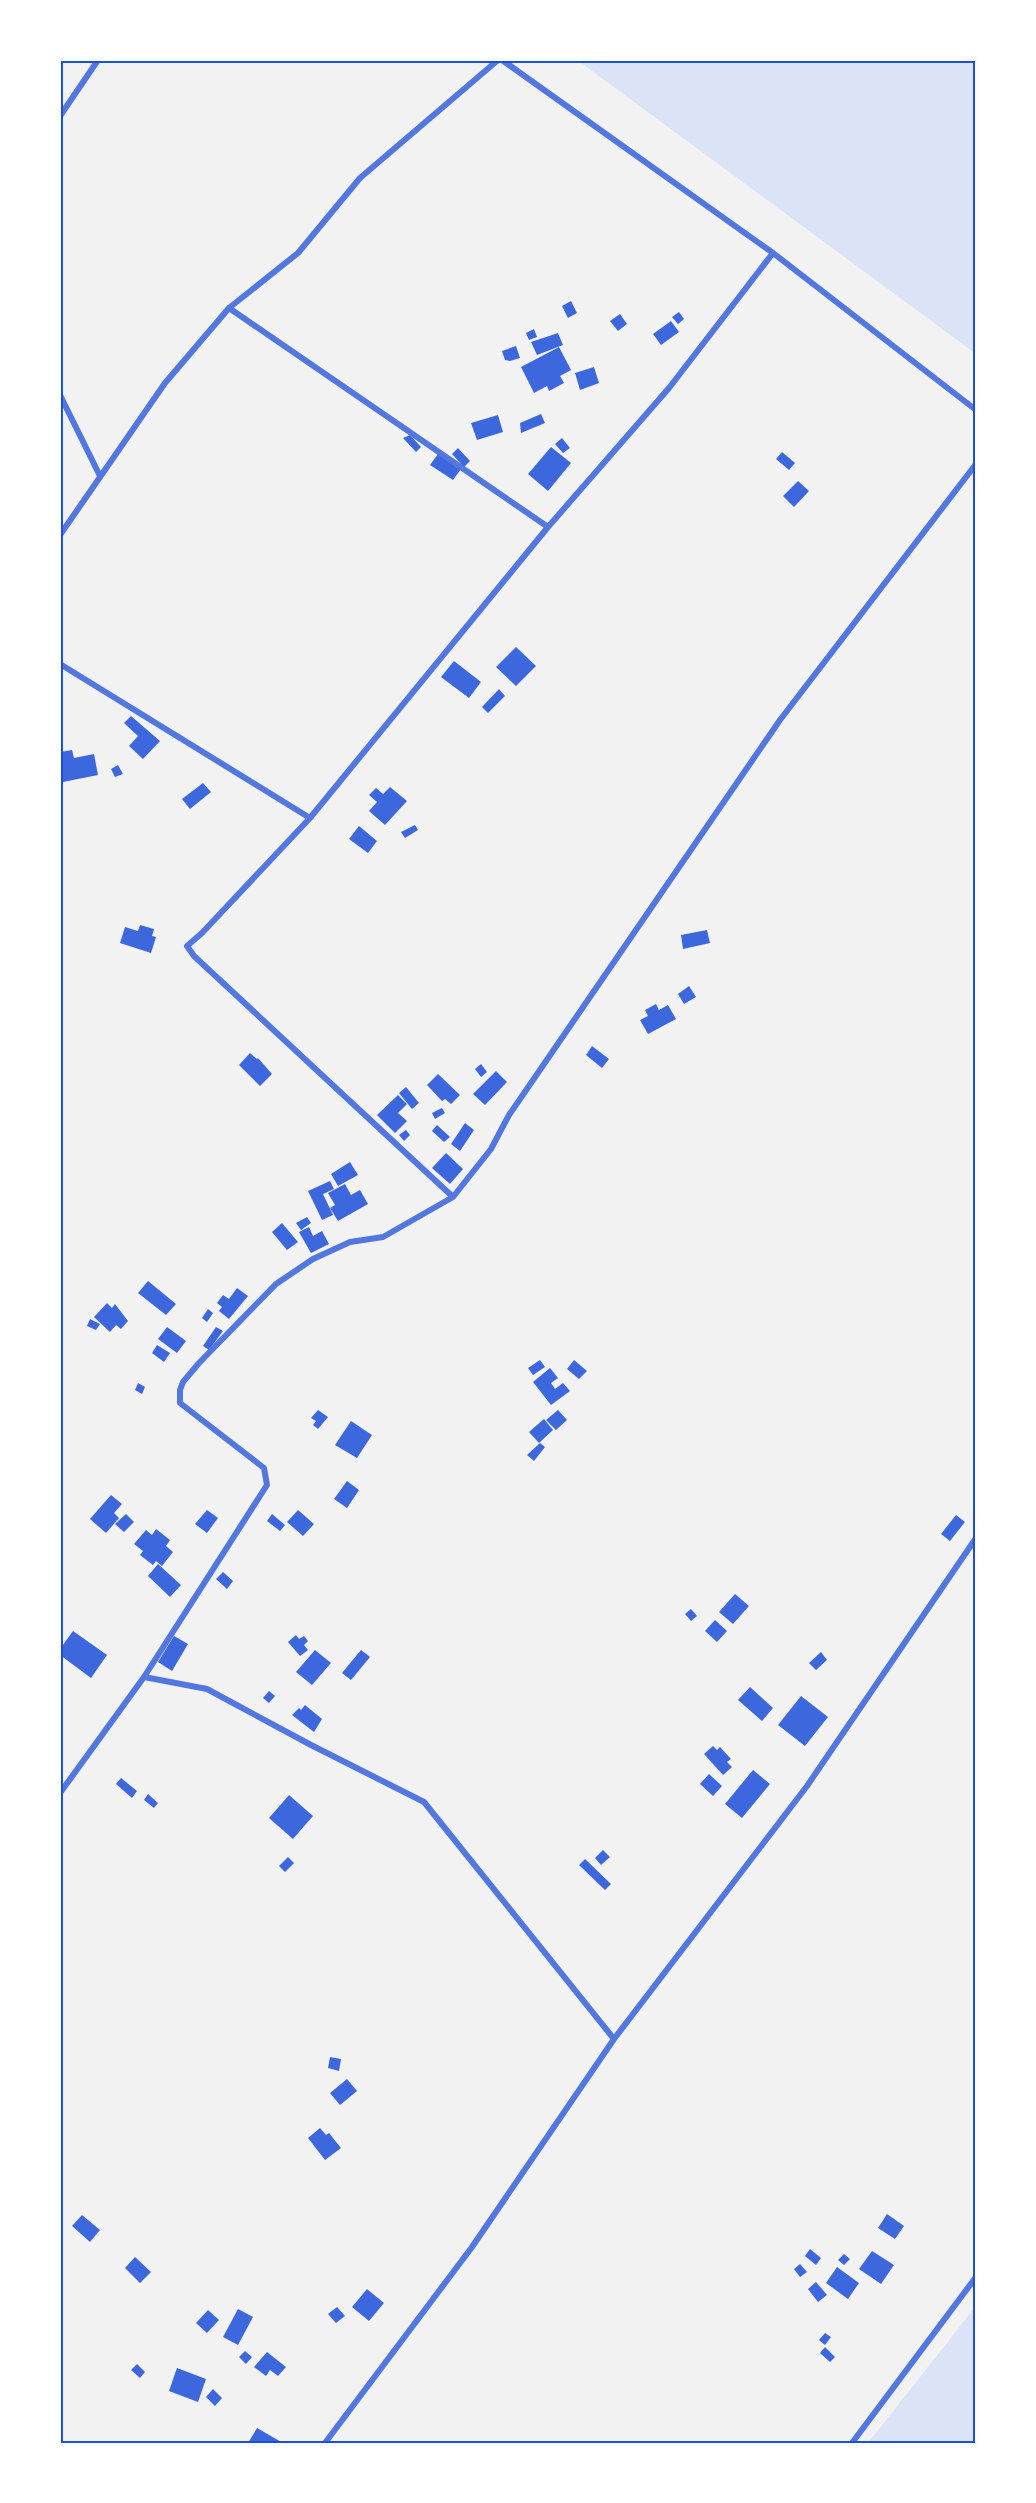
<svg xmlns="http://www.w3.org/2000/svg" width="1036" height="2503" font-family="'PT Sans Narrow',sans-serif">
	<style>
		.green { fill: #dbe4f7 }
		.building { fill: #3d67dc }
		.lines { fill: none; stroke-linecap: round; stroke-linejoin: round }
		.minor { stroke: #5277de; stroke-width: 6 }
		.neatline { fill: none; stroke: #1d4ed8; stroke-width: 2 }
	</style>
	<rect width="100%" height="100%" fill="#f2f2f2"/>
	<path class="green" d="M577,60H976V354Z
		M976,2306V2443H868Z"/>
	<path class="building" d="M571,301L577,313L568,318L562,306Z
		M679,312L684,319L678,324L672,317Z
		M620,314L627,324L618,331L610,321Z
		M671,321L679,332L661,345L653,334Z
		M534,329L537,337L529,340L526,333Z
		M558,333L563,345L537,355L531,342Z
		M516,346L520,358L510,361L505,360L502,351Z
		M559,347L571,370L560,376L564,383L549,391L547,386L534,393L521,367Z
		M594,367L599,383L580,390L575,373Z
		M541,414L545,423L521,433L520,423Z
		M498,415L503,432L477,440L471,423Z
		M410,435L421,447L416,452L403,438Z
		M562,438L570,448L563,453L555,444Z
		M551,447L571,463L548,491L528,474Z
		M458,448L470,461L464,467L452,454Z
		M782,452L795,463L789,470L776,459Z
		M438,454L461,469L453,480L430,465Z
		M798,481L809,491L794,507L783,496Z
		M516,647L536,666L516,686L496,667Z
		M454,661L481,682L469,698L441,677Z
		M499,689L505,696L488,713L482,707Z
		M131,716L160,741L143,759L129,746L138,736L124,723Z
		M72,750L74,758L94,754L98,775L63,782L60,752Z
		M118,765L123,774L115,777L111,769Z
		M203,783L211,792L190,809L182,799Z
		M390,787L407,801L385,825L369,811L377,802L369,795L376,788L383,794Z
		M415,825L418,830L405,838L401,832Z
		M359,826L377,841L368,853L349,839Z
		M140,925L154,929L152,936L156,937L151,953L120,943L125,927L138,931Z
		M707,930L710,943L683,949L681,935Z
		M689,986L696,997L684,1004L678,994Z
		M656,1004L659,1010L668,1005L676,1019L648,1034L640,1020L648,1016L645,1010Z
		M592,1046L609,1059L602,1068L586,1055Z
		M250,1053L257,1059L258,1058L272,1074L260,1086L239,1065Z
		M481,1064L487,1072L481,1077L475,1069Z
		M496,1071L507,1082L485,1105L473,1094Z
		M438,1074L460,1095L451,1104L445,1099L442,1101L427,1085Z
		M406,1087L419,1103L412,1109L399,1093Z
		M398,1095L407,1104L398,1113L407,1121L395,1133L377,1115Z
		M442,1108L445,1113L435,1119L432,1113Z
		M465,1123L474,1130L460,1151L451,1144Z
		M437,1125L450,1137L444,1142L432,1131Z
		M406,1130L410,1135L404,1141L399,1135Z
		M446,1153L463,1169L450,1184L432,1168Z
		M350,1162L358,1175L338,1186L331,1174Z
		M330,1181L334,1189L323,1194L333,1215L322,1220L308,1191Z
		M345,1184L351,1195L360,1190L368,1204L338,1221L330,1208L335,1205L328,1193Z
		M307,1217L311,1223L301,1230L296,1223Z
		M282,1223L298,1242L287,1250L272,1232Z
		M309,1227L313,1236L322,1231L329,1244L311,1253L299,1232Z
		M148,1281L176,1304L166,1315L138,1293Z
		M237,1288L248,1296L229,1319L219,1311L222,1307L217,1303L223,1295L229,1299Z
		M107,1303L112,1308L115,1304L128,1321L121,1329L116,1325L110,1332L94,1317Z
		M208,1309L213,1313L207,1322L202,1318Z
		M90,1319L100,1324L96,1330L87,1326Z
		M167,1327L186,1341L177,1353L158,1339Z
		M216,1327L223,1331L209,1350L203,1346Z
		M157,1345L170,1353L164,1362L152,1353Z
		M540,1360L545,1367L533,1375L528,1368Z
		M574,1360L587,1371L579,1379L567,1369Z
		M550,1368L558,1378L551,1383L555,1389L563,1383L570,1391L551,1405L533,1382Z
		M138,1383L145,1387L142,1394L135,1390Z
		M318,1410L328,1417L318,1429L313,1425L316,1421L311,1418Z
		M558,1410L567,1420L556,1430L546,1420Z
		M544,1419L553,1430L539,1443L529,1432Z
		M351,1421L372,1435L357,1458L335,1445Z
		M540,1443L545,1447L534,1461L527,1455Z
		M347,1481L359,1490L347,1508L334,1499Z
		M111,1495L122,1504L114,1513L119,1518L106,1533L90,1519Z
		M207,1510L218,1518L207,1533L195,1524Z
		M298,1510L314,1524L303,1536L287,1522Z
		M126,1514L134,1522L124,1532L115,1524Z
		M272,1514L285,1525L280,1531L267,1521Z
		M956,1515L965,1522L950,1541L941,1534Z
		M156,1529L170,1540L166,1546L173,1552L162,1566L156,1561L153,1565L140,1555L143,1551L134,1544L146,1530L152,1535Z
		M158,1564L181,1585L170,1597L148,1576Z
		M223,1572L233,1581L227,1589L216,1579Z
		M735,1594L749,1606L733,1624L719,1612Z
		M691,1609L697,1616L691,1621L685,1614Z
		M715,1620L727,1631L717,1642L705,1631Z
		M73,1631L107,1655L91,1678L60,1655V1649Z
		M296,1635L299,1639L304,1636L308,1641L304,1645L308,1650L300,1656L288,1642Z
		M174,1636L188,1644L172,1671L158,1662Z
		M315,1650L331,1663L312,1685L296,1672Z
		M361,1650L370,1657L351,1680L342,1673Z
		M821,1652L827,1660L816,1670L809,1663Z
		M750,1687L773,1708L762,1721L738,1700Z
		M269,1691L275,1696L269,1703L263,1698Z
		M801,1696L828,1717L805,1746L778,1725Z
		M305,1705L322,1719L314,1732L292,1715L299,1708L301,1710Z
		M713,1746L717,1750L720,1747L731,1759L727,1762L732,1767L723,1775L704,1754Z
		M753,1770L770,1784L742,1818L725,1804Z
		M709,1774L722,1786L713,1796L700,1784Z
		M121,1778L137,1791L132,1798L116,1784Z
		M148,1794L158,1803L154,1808L144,1800Z
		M289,1795L313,1816L293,1839L269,1818Z
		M603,1850L610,1857L601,1865L595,1858Z
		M288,1857L294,1863L285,1872L279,1866Z
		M585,1859L611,1884L605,1890L579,1865Z
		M330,2057L341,2059L339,2071L328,2068Z
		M347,2079L357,2091L340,2105L330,2093Z
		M320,2128L326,2135L329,2133L341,2148L325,2160L308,2138Z
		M887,2214L904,2226L895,2239L878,2228Z
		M82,2215L100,2230L90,2242L72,2226Z
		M810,2249L821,2258L816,2265L805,2256Z
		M872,2251L894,2265L881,2284L859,2269Z
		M844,2254L850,2259L844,2265L838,2260Z
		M135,2257L151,2272L140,2283L125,2268Z
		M800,2264L807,2272L800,2277L794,2269Z
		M837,2267L859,2283L848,2299L826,2283Z
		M816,2282L827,2295L818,2302L808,2289Z
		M367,2289L384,2303L369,2321L352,2307Z
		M337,2307L345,2316L336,2323L328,2314Z
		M238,2309L253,2317L238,2345L223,2337Z
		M208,2310L219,2320L207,2333L196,2323Z
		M825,2333L831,2337L825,2345L819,2340Z
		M825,2347L835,2357L830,2362L820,2353Z
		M245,2351L252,2357L246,2364L239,2357Z
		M267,2352L286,2367L278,2376L270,2370L266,2376L254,2367Z
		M137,2364L145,2372L140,2378L131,2370Z
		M177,2368L206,2379L198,2402L169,2391Z
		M213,2389L222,2398L215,2406L206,2397Z
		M257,2428L283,2443H248Z"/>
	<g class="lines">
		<path class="minor" d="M502,60L773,253L976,410
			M60,116L98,60
			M229,308L548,527
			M60,395L100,476
			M60,535L165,383L229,308L298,253L360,178L498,60
			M60,664L310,818
			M453,1197L194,956L187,946L202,933L310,818L548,527L669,388L773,253
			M144,1677L207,1689L311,1745L424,1802L614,2039
			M60,1793L144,1677L267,1485L264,1468L180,1403V1390L183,1382L199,1363L276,1284L313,1259L350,1242L383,1237L453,1197L491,1149L509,1115L780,720L976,464
			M325,2443L472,2247L614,2039L807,1786L976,1538
			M852,2443L976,2277"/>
	</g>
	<rect width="1036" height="2503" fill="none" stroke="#ffffff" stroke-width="123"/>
	<rect x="62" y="62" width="912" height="2380" class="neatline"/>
</svg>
